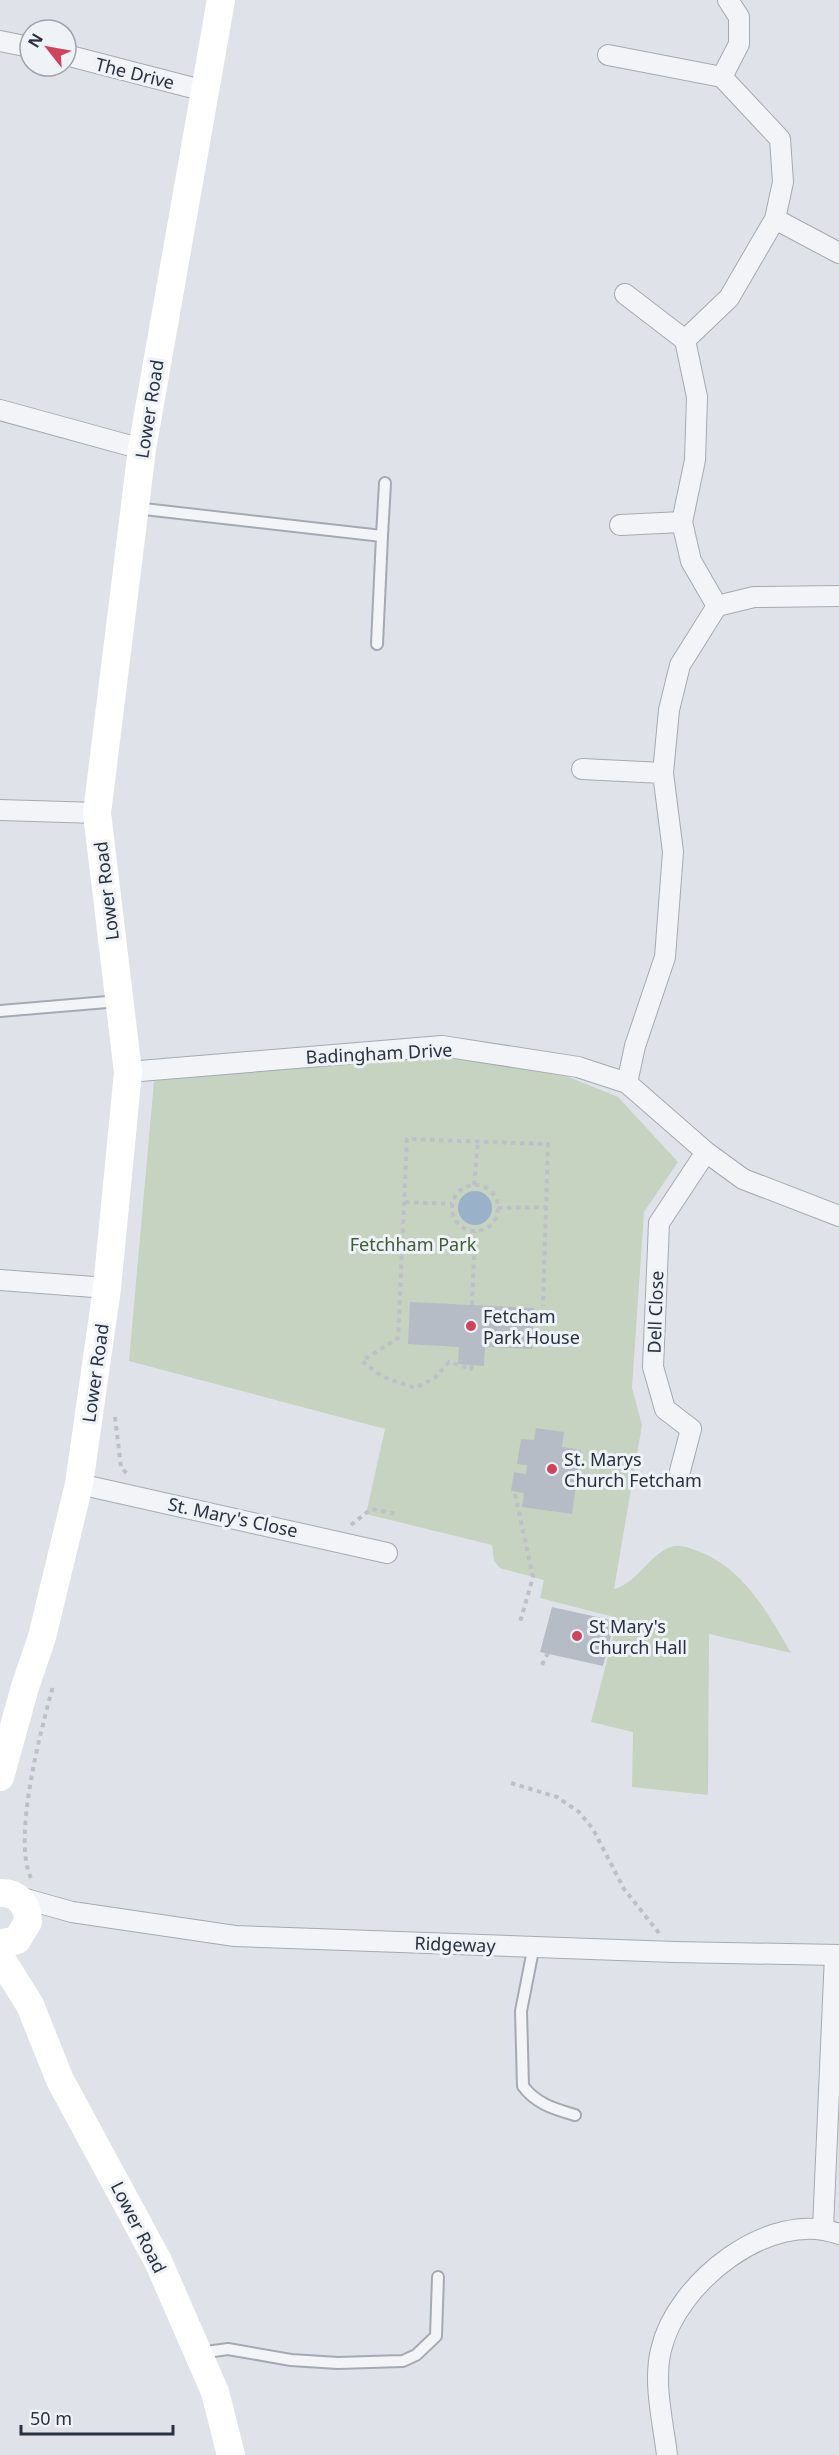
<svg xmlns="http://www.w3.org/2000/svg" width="839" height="2455" font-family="'Noto Sans',sans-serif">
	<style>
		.green { fill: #c5d3c0 }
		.water { fill: #9ab2c9 }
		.building { fill: #b6bcc5 }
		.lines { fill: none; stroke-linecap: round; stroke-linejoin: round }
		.lane-casing { stroke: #a4aab3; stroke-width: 14 }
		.street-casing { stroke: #a4aab3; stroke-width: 22 }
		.path { stroke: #bdc1c7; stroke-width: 4; stroke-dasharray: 4.5 4.5; stroke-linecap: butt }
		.lane { stroke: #f2f4f7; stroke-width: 10 }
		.street { stroke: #f2f4f7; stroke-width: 20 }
		.secondary { stroke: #fff; stroke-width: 28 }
		.poi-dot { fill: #cf435c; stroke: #eff2f6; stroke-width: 2 }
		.labels { text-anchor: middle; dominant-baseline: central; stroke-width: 6; stroke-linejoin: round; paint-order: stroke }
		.street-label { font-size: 18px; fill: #283140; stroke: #eff2f6 }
		.park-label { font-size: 18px; fill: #3d5c35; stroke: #eff2f6 }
		.poi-label { font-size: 18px; fill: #283140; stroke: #eff2f6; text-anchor: start }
	</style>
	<rect width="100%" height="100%" fill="#dfe3e9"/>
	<path class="green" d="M449,1057L564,1075L618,1097L678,1162L644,1212L632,1388L642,1425L614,1589C637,1583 647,1558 668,1548C677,1544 687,1547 695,1550C743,1567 767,1611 791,1653L709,1634L708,1795L632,1787L633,1732L591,1722L618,1618L540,1598L544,1580L500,1568L494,1561L492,1545L366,1514L385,1429L129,1361L154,1081L360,1062Z"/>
	<path class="water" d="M458 1208a17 17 0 1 1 34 0a17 17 0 1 1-34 0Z"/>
	<path class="building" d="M410,1302L534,1308L532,1349L485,1347L484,1366L458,1364L459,1347L408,1344Z
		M536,1428L564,1432L562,1447L581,1450L572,1514L522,1507L524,1493L511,1491L514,1472L526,1474L527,1465L517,1464L521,1439L534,1440Z
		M552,1607L615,1621L603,1666L540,1652Z"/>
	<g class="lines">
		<defs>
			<path id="lane" d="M135,508L382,536L377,644
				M382,536L385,483
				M0,1011L119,1001
				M534,1945L521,2011L523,2086C536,2104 555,2109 575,2115
				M199,2353L228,2349L291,2360L338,2363L403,2361L416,2355L436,2336L438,2277"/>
			<path id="street" d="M0,41L30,47
				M66,55L205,91
				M608,55L722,77L780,139L783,182L775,219L729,298L685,340
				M722,77L739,44V17L728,0
				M775,219L839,253
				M625,294L685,340L697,397L695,460L682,522L691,561L717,606
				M0,410L142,449
				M620,525L682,522
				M582,769L663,773
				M0,810L97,813
				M128,1072L442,1046L578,1067L627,1083L706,1152L743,1179L839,1216
				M627,1083L635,1046L665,957L673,852L663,773L669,710L680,665L717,606L754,597L839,596
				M0,1280L107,1288
				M680,1471L691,1429L665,1409L653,1367L659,1223L706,1152
				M79,1484L387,1553
				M15,1896L72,1912L235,1936L674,1952L839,1955
				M823,2228L835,1955
				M667,2455C663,2422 653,2383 661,2350C676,2283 770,2208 839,2234"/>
		</defs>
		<use href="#lane" class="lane-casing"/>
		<use href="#street" class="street-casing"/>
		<path class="path" d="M452 1208a23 23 0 1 1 46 0a23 23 0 1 1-46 0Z
			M474,1185L478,1141
			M405,1202L452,1204
			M498,1208L545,1207
			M472,1305L475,1232
			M472,1365L471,1369L449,1362L435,1378L415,1388L381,1376L362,1361L398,1338L407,1139L548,1144L543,1306
			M115,1417L121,1467L128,1475
			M515,1494L533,1577L520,1622
			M351,1525L371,1509L397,1514
			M542,1665L548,1653
			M511,1783L557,1797L579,1812L593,1829L624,1889L659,1933
			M31,1878C12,1838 41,1730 53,1686"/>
		<use href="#lane" class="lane"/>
		<use href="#street" class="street"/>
		<path class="secondary" d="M0,1777L25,1687L42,1637L79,1484L107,1288L128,1072L97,813L142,449L221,0
			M0,1893C18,1892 28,1905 28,1922L17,1940L0,1944
			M0,1957L30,2005L60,2080L158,2261L215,2392L231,2455"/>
	</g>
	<g class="poi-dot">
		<circle cx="471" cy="1326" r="6"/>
		<circle cx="552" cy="1469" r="6"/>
		<circle cx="577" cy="1636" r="6"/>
	</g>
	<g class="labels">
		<g class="street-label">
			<text transform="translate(135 73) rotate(14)">The Drive</text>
			<text transform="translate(149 409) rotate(-81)">Lower Road</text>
			<text transform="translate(106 891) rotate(-97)">Lower Road</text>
			<text transform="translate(379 1053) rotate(-3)">Badingham Drive</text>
			<text transform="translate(655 1312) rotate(-88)">Dell Close</text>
			<text transform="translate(95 1373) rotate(-82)">Lower Road</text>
			<text transform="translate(233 1517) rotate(12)">St. Mary's Close</text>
			<text transform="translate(455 1944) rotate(2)">Ridgeway</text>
			<text transform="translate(139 2227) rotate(63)">Lower Road</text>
		</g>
		<g class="park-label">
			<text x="413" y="1244">Fetchham Park</text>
		</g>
		<g class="poi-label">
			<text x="483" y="1316">Fetcham<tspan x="483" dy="21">Park House</tspan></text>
			<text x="564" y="1459">St. Marys<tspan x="564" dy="21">Church Fetcham</tspan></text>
			<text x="589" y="1626">St Mary's<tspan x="589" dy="21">Church Hall</tspan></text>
		</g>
	</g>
	<g transform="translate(48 48) rotate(301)"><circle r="28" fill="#eff2f6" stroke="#9fa5ad" stroke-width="1.5"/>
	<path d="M0-4.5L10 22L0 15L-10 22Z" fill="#cf435c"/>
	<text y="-9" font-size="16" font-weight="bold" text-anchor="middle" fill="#283140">N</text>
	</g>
	<path d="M21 2425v9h152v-9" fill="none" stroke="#283140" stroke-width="3"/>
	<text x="30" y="2425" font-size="18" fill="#283140" stroke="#eff2f6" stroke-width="4.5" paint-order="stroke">50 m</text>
</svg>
